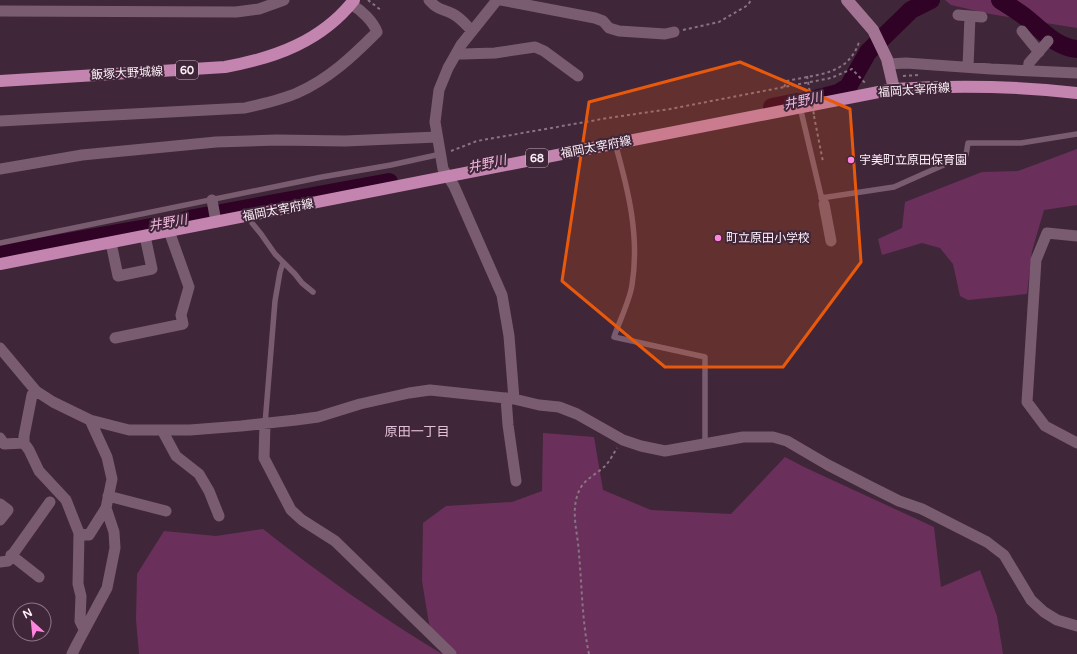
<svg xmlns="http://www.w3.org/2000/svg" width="1077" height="654" font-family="'Varela Round','Noto Sans JP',sans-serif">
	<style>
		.green { fill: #6a305b }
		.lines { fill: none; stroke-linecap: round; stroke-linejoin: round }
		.river { stroke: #300226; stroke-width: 18 }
		.path { stroke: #887382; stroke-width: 2; stroke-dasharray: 3 3; stroke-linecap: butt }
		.lane { stroke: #7a5c71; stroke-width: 5.5 }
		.street { stroke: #7a5c71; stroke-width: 11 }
		.secondary { stroke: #a37394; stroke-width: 12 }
		.primary { stroke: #c385b0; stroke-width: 12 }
		.path-bridge { stroke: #887382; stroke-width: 2; stroke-dasharray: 3 3; stroke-linecap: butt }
		.marked { fill: #e8590c; fill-opacity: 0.2; stroke: #e8590c; stroke-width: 3; stroke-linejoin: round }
		.poi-dot { fill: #ff85de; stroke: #402639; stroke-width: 1.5 }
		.labels { text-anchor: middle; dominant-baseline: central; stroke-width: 4; stroke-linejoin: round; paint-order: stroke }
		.shield { fill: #402639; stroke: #c5b3bf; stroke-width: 1 }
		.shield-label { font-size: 11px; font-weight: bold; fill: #fef0f9 }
		.street-label { font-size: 12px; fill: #fef0f9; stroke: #402639 }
		.poi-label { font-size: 12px; fill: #fef0f9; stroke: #402639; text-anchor: start }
		.water-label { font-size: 13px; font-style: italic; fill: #f7bce4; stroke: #402639 }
		.neighbourhood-label { font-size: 13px; fill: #e2c0d7; stroke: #402639 }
	</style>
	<rect width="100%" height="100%" fill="#402639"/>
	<path class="green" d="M945,0H1077V28L990,14L951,5Z
		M1077,149V205L1044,210L1032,251L1027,294L968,300L960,296L953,264L940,248L922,243L882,255L878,239L902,228L905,202L982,172L1018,171Z
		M543,433L594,437L603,490L651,510L731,514L785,457L804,467L934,527L941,587L980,570L997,616L1003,654H139L136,620L137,574L164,531L216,536L263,529C320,574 379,616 442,654L429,624L422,581L423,523L446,506L512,502L542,491Z"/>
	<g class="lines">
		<path class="river" d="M1000,0C1008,5 1016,10 1024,16C1041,29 1055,47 1077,49
			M772,107L797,102L800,103L838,93L848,87L868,52L911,10L931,0
			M0,254L180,222L194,218L389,182"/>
		<path class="path" d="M368,0L382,11
			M683,30L719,22L748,5L751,0
			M903,76L918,75
			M784,87L787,81C816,74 848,76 859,42
			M814,116L823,162
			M451,151L477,141L608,118L670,109L831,78L852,69L866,84
			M589,654C582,621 582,587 579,554C578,533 570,511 579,491C584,479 597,474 605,466C610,461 613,454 617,448"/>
		<path class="lane" d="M800,107L822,200
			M615,143C628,189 640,236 632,285C630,300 619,322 614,337L705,357V445
			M821,198L894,187L966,155L968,143H1021L1077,134
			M251,215L252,223L261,234L275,254L295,274L302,283L313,292
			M0,243L322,177L391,165L441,154
			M265,424L275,301L280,272L283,263"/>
		<path class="street" d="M429,0C439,11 441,8 453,14C461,18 466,25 472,31
			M497,0L461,45L448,68L439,90L435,122L443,169L454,186L502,295L509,336L514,399
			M501,0L595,18L603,21L609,28L619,31L665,34L674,32
			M0,11L236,12L259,9L284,0
			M958,15L982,17
			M1022,31L1039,52
			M457,53L463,54L495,53L535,47L544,51L578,76
			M888,64L906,63L991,69L1077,73
			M968,67L970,16
			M1028,71L1029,63L1048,41
			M0,121L245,108C262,104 281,100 297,93C329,79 353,56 377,32C373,21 361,10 351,4
			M0,169L82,155L216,142L277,140L345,141L437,137
			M212,200L216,222
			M824,204L831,241
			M1077,236L1047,233L1036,260L1027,402L1045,426L1077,443
			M111,243L118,276L152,269L145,236
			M115,338L183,324L181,315L189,287L169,231
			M0,348L36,391L53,402L90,420L129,430H190L241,426L296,420L318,417L360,404L409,393L430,390L514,399L539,405L559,407L577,414L623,440L641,446L665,451L743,437H773L787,441L828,465L871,487L899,501L922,509L987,542L1004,555L1031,600L1044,612L1057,620L1077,626
			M506,398L508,425L516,481
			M265,424L264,458L291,510L302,520L335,541L451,654
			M162,430L176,456L199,474L209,491L219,516
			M0,438L4,444L24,443L29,450L39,471L66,500L79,533L78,584L81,596L80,621L84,629
			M24,443V436L32,395L36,391
			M108,496L166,511
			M0,504L8,510L0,520
			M79,534L89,535L106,508
			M11,555L39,577
			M0,562L8,561L50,502
			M72,654L77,644L107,588L115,548L114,532L106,508L112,479L107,457L90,420"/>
		<path class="secondary" d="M847,0L873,30L887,59L894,89"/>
		<path class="primary" d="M0,81L225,67C275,58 322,41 354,0
			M0,264L894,89C955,85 1016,86 1077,93"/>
		<path class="path-bridge" d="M807,76L814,115"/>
	</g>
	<path class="marked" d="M740,62L850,109L861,262L783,367H665L562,281L589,102Z"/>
	<g class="poi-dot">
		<circle cx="851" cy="160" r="4"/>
		<circle cx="718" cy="238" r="4"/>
	</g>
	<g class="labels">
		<g class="shield">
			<rect x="176" y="61" width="22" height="18" rx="3"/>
			<rect x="526" y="149" width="22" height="18" rx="3"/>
		</g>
		<g class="shield-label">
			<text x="187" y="70">60</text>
			<text x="537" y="158">68</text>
		</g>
		<g class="street-label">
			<text transform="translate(127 73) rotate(-3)">飯塚大野城線</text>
			<text transform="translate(914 90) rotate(-4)">福岡太宰府線</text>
			<text transform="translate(596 147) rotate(-11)">福岡太宰府線</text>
			<text transform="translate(278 210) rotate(-11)">福岡太宰府線</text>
		</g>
		<g class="poi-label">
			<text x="859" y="160">宇美町立原田保育園</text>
			<text x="726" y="238">町立原田小学校</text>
		</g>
		<g class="water-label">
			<text transform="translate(803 101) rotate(-12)">井野川</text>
			<text transform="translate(487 164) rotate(-12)">井野川</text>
			<text transform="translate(168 223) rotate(-10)">井野川</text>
		</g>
		<g class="neighbourhood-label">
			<text x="417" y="432">原田一丁目</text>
		</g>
	</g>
	<g transform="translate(32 622) rotate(333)"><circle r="19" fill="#402639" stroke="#8c7786"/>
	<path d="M0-3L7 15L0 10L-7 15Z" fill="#ff85de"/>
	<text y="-6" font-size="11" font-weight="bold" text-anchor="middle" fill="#fef0f9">N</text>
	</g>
</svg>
